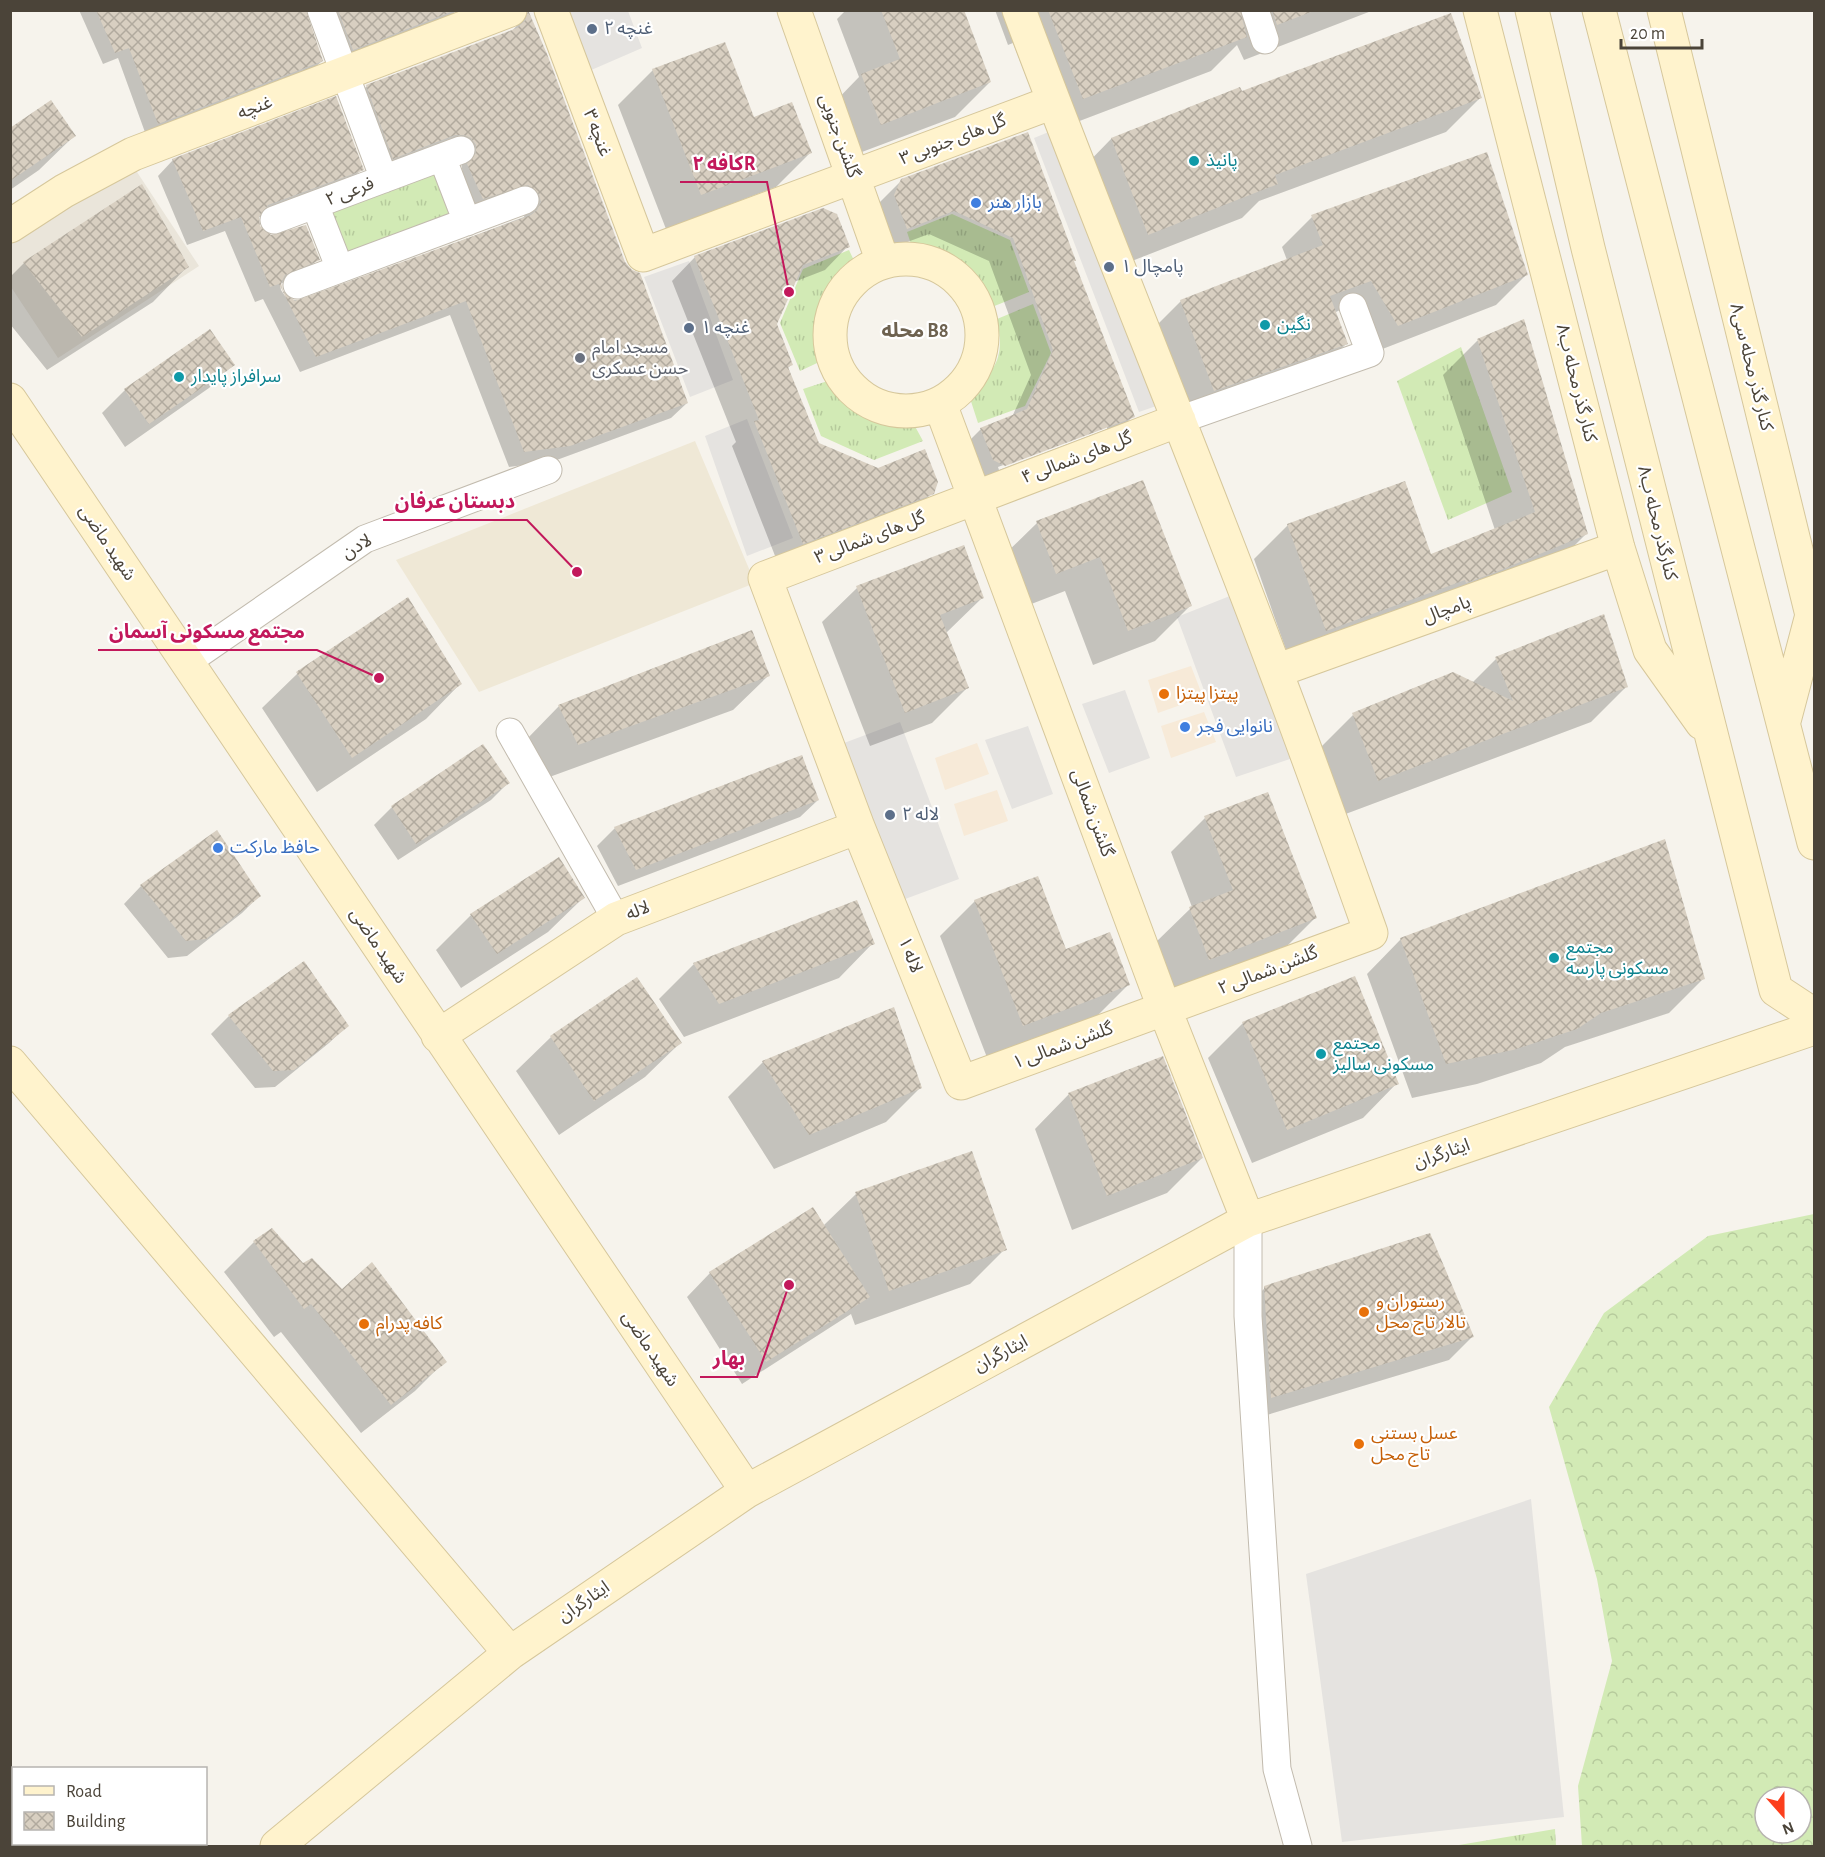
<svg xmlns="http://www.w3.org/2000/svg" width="1825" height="1857" font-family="'Alegreya Sans','Noto Sans Arabic',sans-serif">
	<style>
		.residential { fill: #eae5da }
		.commercial { fill: #f7ead8 }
		.education { fill: #efe8d6 }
		.grass { fill: url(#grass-tufts) }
		.forest { fill: url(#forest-crowns); fill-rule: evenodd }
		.parking { fill: #e5e3e0 }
		.shadow { fill: #0003; fill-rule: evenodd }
		.building { fill: url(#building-cross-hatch) }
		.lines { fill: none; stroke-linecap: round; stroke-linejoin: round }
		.street-casing { stroke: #c2bbae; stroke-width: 29 }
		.secondary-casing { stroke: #d6c79b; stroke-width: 35 }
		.street { stroke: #fff; stroke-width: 27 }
		.secondary { stroke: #fff3cd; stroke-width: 33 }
		.service-dot { fill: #5c6f8a; stroke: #fff; stroke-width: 2 }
		.culture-dot { fill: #0f9aa8; stroke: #fff; stroke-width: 2 }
		.shop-dot { fill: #3f7fe0; stroke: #fff; stroke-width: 2 }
		.worship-dot { fill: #6b7280; stroke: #fff; stroke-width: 2 }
		.food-dot { fill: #e8710a; stroke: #fff; stroke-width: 2 }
		.labels { text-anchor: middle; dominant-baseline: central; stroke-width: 4.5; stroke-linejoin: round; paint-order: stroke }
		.service-label { font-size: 18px; fill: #4e5e75; stroke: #fff; text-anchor: start }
		.street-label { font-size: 18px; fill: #4b4439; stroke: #fff }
		.culture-label { font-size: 18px; fill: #0d838f; stroke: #fff; text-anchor: start }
		.shop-label { font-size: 18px; fill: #366cbe; stroke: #fff; text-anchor: start }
		.worship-label { font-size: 18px; fill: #5b616d; stroke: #fff; text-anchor: start }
		.food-label { font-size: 18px; fill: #c56008; stroke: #fff; text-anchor: start }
		.neighbourhood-label { font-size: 20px; font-weight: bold; fill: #6e6250; stroke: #fff }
		.leader { fill: none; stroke: #c2185b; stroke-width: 2 }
		.callout-dot { fill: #c2185b; stroke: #fff; stroke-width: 2 }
		.callout-label { font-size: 20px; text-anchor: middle; font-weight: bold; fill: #c2185b; stroke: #fff; stroke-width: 4.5; stroke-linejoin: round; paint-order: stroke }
	</style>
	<defs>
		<pattern id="grass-tufts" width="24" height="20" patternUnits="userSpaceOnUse" patternTransform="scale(1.5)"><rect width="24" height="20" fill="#d2eab5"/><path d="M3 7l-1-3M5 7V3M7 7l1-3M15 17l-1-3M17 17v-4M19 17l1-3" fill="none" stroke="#b6ca9c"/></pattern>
		<pattern id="forest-crowns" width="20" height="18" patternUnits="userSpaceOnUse" patternTransform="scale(1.5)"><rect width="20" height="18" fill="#d2eab5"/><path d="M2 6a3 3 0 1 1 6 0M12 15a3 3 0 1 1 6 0" fill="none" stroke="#b6ca9c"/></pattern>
		<pattern id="building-cross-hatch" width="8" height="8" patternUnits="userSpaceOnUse" patternTransform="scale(1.5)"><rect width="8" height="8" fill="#d8cfc1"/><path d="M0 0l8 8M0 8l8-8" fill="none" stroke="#b1aa9e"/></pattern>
	</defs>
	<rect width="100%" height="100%" fill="#f6f3ec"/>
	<path class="residential" d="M131,163L199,266L58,358L11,287V241Z"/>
	<path class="commercial" d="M1191,666L1203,697L1158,713L1148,680Z
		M1204,712L1216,742L1171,758L1161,726Z
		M977,743L989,774L945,790L935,758Z
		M997,790L1008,821L964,836L954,804Z"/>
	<path class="education" d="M695,441L755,583L479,692L396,560Z"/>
	<path class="grass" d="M436,165L458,220L344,263L322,208Z
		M952,214L1010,240L1029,292L992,307C976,262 959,256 914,253L907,232Z
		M849,250L858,269C831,294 824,321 830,357L800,371L780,323L803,269Z
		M1033,304L1051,353L1025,406L978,423L967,389C1000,372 1004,353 997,319Z
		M1461,347L1512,492L1448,520L1397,381Z
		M837,378C853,407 879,416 911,419L923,441L874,460L821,436L803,389Z
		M1555,1829L1556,1846H1453Z"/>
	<path class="forest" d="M1814,1214V1846H1582L1578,1786L1612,1661L1597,1579L1549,1407L1604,1313L1708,1236ZM1765,1797H1801V1833H1765Z"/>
	<path class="parking" d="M541,11H628L642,48L566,81Z
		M1078,120L1185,396L1139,412L1034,138Z
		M689,261L733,380L690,397L644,277Z
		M747,419L793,538L747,556L705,436Z
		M1255,586L1317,750L1236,777L1177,617Z
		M1125,690L1150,758L1109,773L1082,704Z
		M900,722L959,879L881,908L820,752Z
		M1028,726L1053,794L1012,809L985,740Z
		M1531,1499L1564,1817L1342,1842L1306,1574Z"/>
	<path class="shadow" d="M79,10H304L322,61L310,72L146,135L118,58L103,64Z
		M318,10H457L447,20L341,61Z
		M846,10H962L990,82L955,117L846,158L827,110L859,77L837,19Z
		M995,10H1374L1244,60L1237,45L1211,71L1048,133L1013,43L1008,45Z
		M528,13L624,262L687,403L671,418L554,461L509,467L450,315L300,372L263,299L255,302L225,231L187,245L158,176L173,160L362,169L346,185L257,218L258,227L271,237L318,259L302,275L280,284L281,290L287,299L303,301L524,217L525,211L468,213L461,161L378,173L351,102L367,86L512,31Z
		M653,70L753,119L810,153L776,187L666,229L618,105Z
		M1240,89L1241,93L1480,98L1446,132L1259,201L1242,218L1114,268L1077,174L1111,139Z
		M10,130L74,136L39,170L10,190Z
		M902,180L1073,262L1133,416L1110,440L981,489L958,452L981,429L1012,417L1031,375L989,261L929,234L883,251L878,204ZM1107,426V429L999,470L998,467Z
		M1312,217L1526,275L1496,305L1367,355L1340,310L1334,313L1346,344L1316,374L1184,420L1151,331L1181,301L1287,260L1282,247Z
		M848,246L825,270L794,282L775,324L791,365L787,369L817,444L932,493L908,517L779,566L732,446L736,442L672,281L695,257Z
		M24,263L187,267L153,302L47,370L10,324V277Z
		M1523,321L1586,534L1552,568L1291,664L1254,559L1288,525L1430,556L1495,530L1443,375L1477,341Z
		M233,365L209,388L125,447L102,413L125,390Z
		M1142,482L1190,606L1155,641L1093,665L1065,591L1021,608L1002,557L1037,523Z
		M857,588L982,598L946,633L967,688L932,723L870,746L822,622Z
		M408,599L460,684L426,719L317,792L262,708L297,674Z
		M1496,659L1626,687L1591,722L1343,815L1319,749L1353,715L1472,683Z
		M768,676L733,710L544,779L525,741L559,706Z
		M801,757L818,800L800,817L618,886L597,846L615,828Z
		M508,783L491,800L398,860L374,825L392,807Z
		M1205,818L1315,918L1280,953L1175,993L1155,943L1192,907L1171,852Z
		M141,886L259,896L242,913L187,956L168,958L124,904Z
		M583,898L548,932L461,988L436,950L471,915Z
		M975,901L1065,951L1128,985L1093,1020L988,1060L940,936Z
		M1401,939L1704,978L1669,1013L1565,1047L1541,1063L1477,1084L1412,1098L1367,974Z
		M873,943L839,978L684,1037L659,999L694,964Z
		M304,963L347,1026L329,1043L275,1087L255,1088L211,1034L229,1016Z
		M893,1009L921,1087L886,1122L774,1169L728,1097L763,1062Z
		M1243,1023L1397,1083L1363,1118L1252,1163L1208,1058Z
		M551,1037L680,1043L645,1077L559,1135L516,1071Z
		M1069,1094L1202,1158L1167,1193L1072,1230L1035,1129Z
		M971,1153L1005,1249L970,1284L855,1325L851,1314L742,1384L687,1297L710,1273L823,1226L856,1194Z
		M272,1230L303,1265L445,1361L415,1391L361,1433L281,1332L274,1337L224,1272L254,1242Z
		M1265,1288L1472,1337L1449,1360L1247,1421L1241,1311Z"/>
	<path class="building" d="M96,10H306L323,61L158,124L129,48L115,53Z
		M338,10H456L353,50Z
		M528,10L547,54L625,262L632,270L640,273L688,403L570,446L524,452L466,301L316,357L279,284L270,287L241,217L203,231L172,159L336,96L364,170L268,205L259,217L260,226L271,235L306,225L320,260L285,275L281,283L283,291L295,301L531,215L537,210L541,202L539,194L528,185L483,199L467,164L476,153V145L471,138L464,135H455L393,159L366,85L517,28L525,21Z
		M881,10H964L991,82L881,125L861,74L900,59Z
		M1048,10H1240L1247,37L1083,99Z
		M1272,10H1310L1311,12L1277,25Z
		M1451,13L1482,98L1275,175L1278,184L1148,235L1111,138L1240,87L1242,91Z
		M725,42L754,117L792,102L812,153L701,195L652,69Z
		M51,100L76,136L10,181V128Z
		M1028,132L1076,261H1074L1135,417L1005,466L993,460L980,428L1027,409L1053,350L1013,238L954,211L907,229L894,195L901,179Z
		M1487,152L1528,275L1398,326L1371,281L1330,296L1348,344L1214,391L1180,300L1323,245L1311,215Z
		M142,184L189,267L82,337L23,262Z
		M823,208L837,214L850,247L803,265L777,324L793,365L788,367L819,443L878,468L925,449L938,482L934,494L803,544L754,421L759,420L694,256Z
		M1524,319L1588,534L1496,572L1466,583L1465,580L1326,631L1287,524L1405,481L1431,554L1535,512L1477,339Z
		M210,329L235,365L149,424L124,389Z
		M1143,480L1192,606L1128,631L1100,557L1056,574L1036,521Z
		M964,545L984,598L940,615L969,688L905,713L856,586Z
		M408,597L462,684L352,758L296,672Z
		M1604,614L1628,687L1378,781L1352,713L1453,672L1513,701L1495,657Z
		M752,630L770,676L578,745L558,705Z
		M483,744L510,783L416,844L391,806Z
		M802,755L819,800L636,870L614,827Z
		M1268,792L1317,918L1209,960L1189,907L1233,890L1204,816Z
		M217,830L261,896L206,939L186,941L140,885Z
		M1665,839L1705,979L1601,1013L1577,1029L1513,1050L1446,1064L1400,938Z
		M559,857L585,898L497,954L470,914Z
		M1038,876L1066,949L1110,932L1130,985L1023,1026L974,900Z
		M857,900L875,944L719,1004L693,963Z
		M304,961L349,1026L294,1070L273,1071L228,1015Z
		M1355,976L1399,1084L1287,1130L1242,1022Z
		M637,977L682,1043L594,1101L550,1036Z
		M894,1007L922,1088L809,1135L762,1061Z
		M1163,1056L1203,1158L1107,1196L1068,1093Z
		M972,1151L1007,1250L889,1291L855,1192Z
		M813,1207L870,1297L766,1362L709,1272Z
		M272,1228L303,1263L312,1258L342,1289L372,1262L447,1362L391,1405L311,1304L304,1309L253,1241Z
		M1430,1233L1474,1337L1271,1398L1264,1286Z"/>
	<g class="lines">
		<defs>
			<path id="street" d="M321,10L384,179
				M1255,10L1265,40
				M442,157L467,222
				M315,205L340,269
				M274,220L461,150
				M297,285L525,200
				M1179,420L1370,353L1353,307
				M187,662L365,539L548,470
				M510,732L616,919
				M1248,1220V1316L1277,1769L1298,1846"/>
			<path id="secondary" d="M551,10L643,255L1053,102
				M794,10L883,262
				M1019,10C1102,232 1193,450 1276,672C1309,758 1340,846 1371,933L961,1083L858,827L765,578L1179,420
				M1480,10L1618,548L1650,650L1702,723
				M1532,10L1588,248L1776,990L1814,1015
				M1599,10L1814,843
				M1664,10L1812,615L1784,721
				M10,226L64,191L133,154L510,10
				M830 335a76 76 0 1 1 152 0a76 76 0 1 1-152 0Z
				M10,400L747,1491
				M940,404L1165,1010L1248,1220
				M1276,671L1618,548
				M438,1036L616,919L858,827
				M10,1063L510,1653
				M277,1846L510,1653L747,1491L1248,1220L1814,1028"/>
		</defs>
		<use href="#street" class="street-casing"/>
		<use href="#secondary" class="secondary-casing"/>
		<use href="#street" class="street"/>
		<use href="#secondary" class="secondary"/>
	</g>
	<g class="service-dot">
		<circle cx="592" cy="29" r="6"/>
		<circle cx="1109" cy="267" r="6"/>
		<circle cx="689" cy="328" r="6"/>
		<circle cx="890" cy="815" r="6"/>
	</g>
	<g class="culture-dot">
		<circle cx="1194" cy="161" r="6"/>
		<circle cx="1265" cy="325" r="6"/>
		<circle cx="179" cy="377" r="6"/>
		<circle cx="1554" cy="958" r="6"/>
		<circle cx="1321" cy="1054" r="6"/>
	</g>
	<g class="shop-dot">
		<circle cx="976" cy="203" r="6"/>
		<circle cx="1185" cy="727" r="6"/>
		<circle cx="218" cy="848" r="6"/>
	</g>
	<circle class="worship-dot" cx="580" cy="358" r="6"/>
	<g class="food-dot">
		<circle cx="1164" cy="694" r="6"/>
		<circle cx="1364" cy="1312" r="6"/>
		<circle cx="364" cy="1324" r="6"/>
		<circle cx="1359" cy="1444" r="6"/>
	</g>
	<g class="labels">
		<g class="service-label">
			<text x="604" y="29">غنچه ۲</text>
			<text x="1121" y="267">پامچال ۱</text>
			<text x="701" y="328">غنچه ۱</text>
			<text x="902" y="815">لاله ۲</text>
		</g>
		<g class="street-label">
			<text transform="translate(255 108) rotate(-21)">غنچه</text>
			<text transform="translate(597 133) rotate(69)">غنچه ۳</text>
			<text transform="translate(839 136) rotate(70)">گلشن جنوبی</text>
			<text transform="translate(953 140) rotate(-21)">گل های جنوبی ۳</text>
			<text transform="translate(350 192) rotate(-21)">فرعی ۲</text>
			<text transform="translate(1751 367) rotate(76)">کنار گذر محله سی۸</text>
			<text transform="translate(1576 383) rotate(76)">کنار گذر محله ب۸</text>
			<text transform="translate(1077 458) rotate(-21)">گل های شمالی ۴</text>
			<text transform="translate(1657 523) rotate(76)">کنارگذر محله ب۸</text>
			<text transform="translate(870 538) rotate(-21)">گل های شمالی ۳</text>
			<text transform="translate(107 543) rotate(56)">شهید ماضی</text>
			<text transform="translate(357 547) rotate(-31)">لادن</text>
			<text transform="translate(1447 610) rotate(-20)">پامچال</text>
			<text transform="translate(1092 813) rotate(70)">گلشن شمالی</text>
			<text transform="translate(638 911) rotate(-21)">لاله</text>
			<text transform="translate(378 946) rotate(56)">شهید ماضی</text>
			<text transform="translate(910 955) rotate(68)">لاله ۱</text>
			<text transform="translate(1268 971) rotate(-21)">گلشن شمالی ۲</text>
			<text transform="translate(1063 1046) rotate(-20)">گلشن شمالی ۱</text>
			<text transform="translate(1442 1154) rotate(-19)">ایثارگران</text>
			<text transform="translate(650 1349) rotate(56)">شهید ماضی</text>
			<text transform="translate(1001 1354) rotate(-28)">ایثارگران</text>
			<text transform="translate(584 1602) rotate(-34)">ایثارگران</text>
		</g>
		<g class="culture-label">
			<text x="1206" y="161">پانیذ</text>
			<text x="1277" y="325">نگین</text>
			<text x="191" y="377">سرافراز پایدار</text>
			<text x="1566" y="948">مجتمع<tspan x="1566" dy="21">مسکونی پارسه</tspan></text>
			<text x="1333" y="1044">مجتمع<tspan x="1333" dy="21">مسکونی سالیز</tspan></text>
		</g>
		<g class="shop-label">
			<text x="988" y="203">بازار هنر</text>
			<text x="1197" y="727">نانوایی فجر</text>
			<text x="230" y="848">حافظ مارکت</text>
		</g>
		<g class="worship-label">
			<text x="592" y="348">مسجد امام<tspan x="592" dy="21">حسن عسکری</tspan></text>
		</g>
		<g class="food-label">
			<text x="1176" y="694">پیتزا پیتزا</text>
			<text x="1376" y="1302">رستوران و<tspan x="1376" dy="21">تالار تاج محل</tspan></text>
			<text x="376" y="1324">کافه پدرام</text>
			<text x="1371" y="1434">عسل بستنی<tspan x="1371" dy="21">تاج محل</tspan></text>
		</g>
		<g class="neighbourhood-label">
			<text x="915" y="331">محله B8</text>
		</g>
	</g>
	<path class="leader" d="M789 292L767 182H680M577 572L527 520H383M379 678L317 650H98M789 1285L757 1377H700"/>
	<g class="callout-dot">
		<circle cx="789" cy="292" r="6"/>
		<circle cx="577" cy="572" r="6"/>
		<circle cx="379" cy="678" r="6"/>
		<circle cx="789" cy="1285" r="6"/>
	</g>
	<g class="callout-label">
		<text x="724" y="170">کافه ۲R</text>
		<text x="455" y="508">دبستان عرفان</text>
		<text x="207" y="638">مجتمع مسکونی آسمان</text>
		<text x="729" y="1365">بهار</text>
	</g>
	<rect width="1825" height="1857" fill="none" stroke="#4b4439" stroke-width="24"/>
	<rect x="12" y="1767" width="195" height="78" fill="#ffffff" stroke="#b7b4b0" stroke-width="1.5"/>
	<rect x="24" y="1786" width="30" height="9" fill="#fff3cd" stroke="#b7b4b0" stroke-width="1.5"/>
	<text x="66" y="1797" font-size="18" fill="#4b4439">Road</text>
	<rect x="24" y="1812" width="30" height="18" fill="url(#building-cross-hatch)" stroke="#b7b4b0" stroke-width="1.5"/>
	<text x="66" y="1827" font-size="18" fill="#4b4439">Building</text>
	<g transform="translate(1783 1815) rotate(159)"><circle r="28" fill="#ffffff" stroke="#b7b4b0" stroke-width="1.5"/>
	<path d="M0-4.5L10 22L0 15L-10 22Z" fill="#fc3f1d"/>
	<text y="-9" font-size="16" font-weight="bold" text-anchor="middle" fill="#4b4439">N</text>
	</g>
	<path d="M1621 39v9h81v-9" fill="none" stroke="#4b4439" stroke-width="3"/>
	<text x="1630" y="39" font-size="18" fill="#4b4439" stroke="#ffffff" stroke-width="4.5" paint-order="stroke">20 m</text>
</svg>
